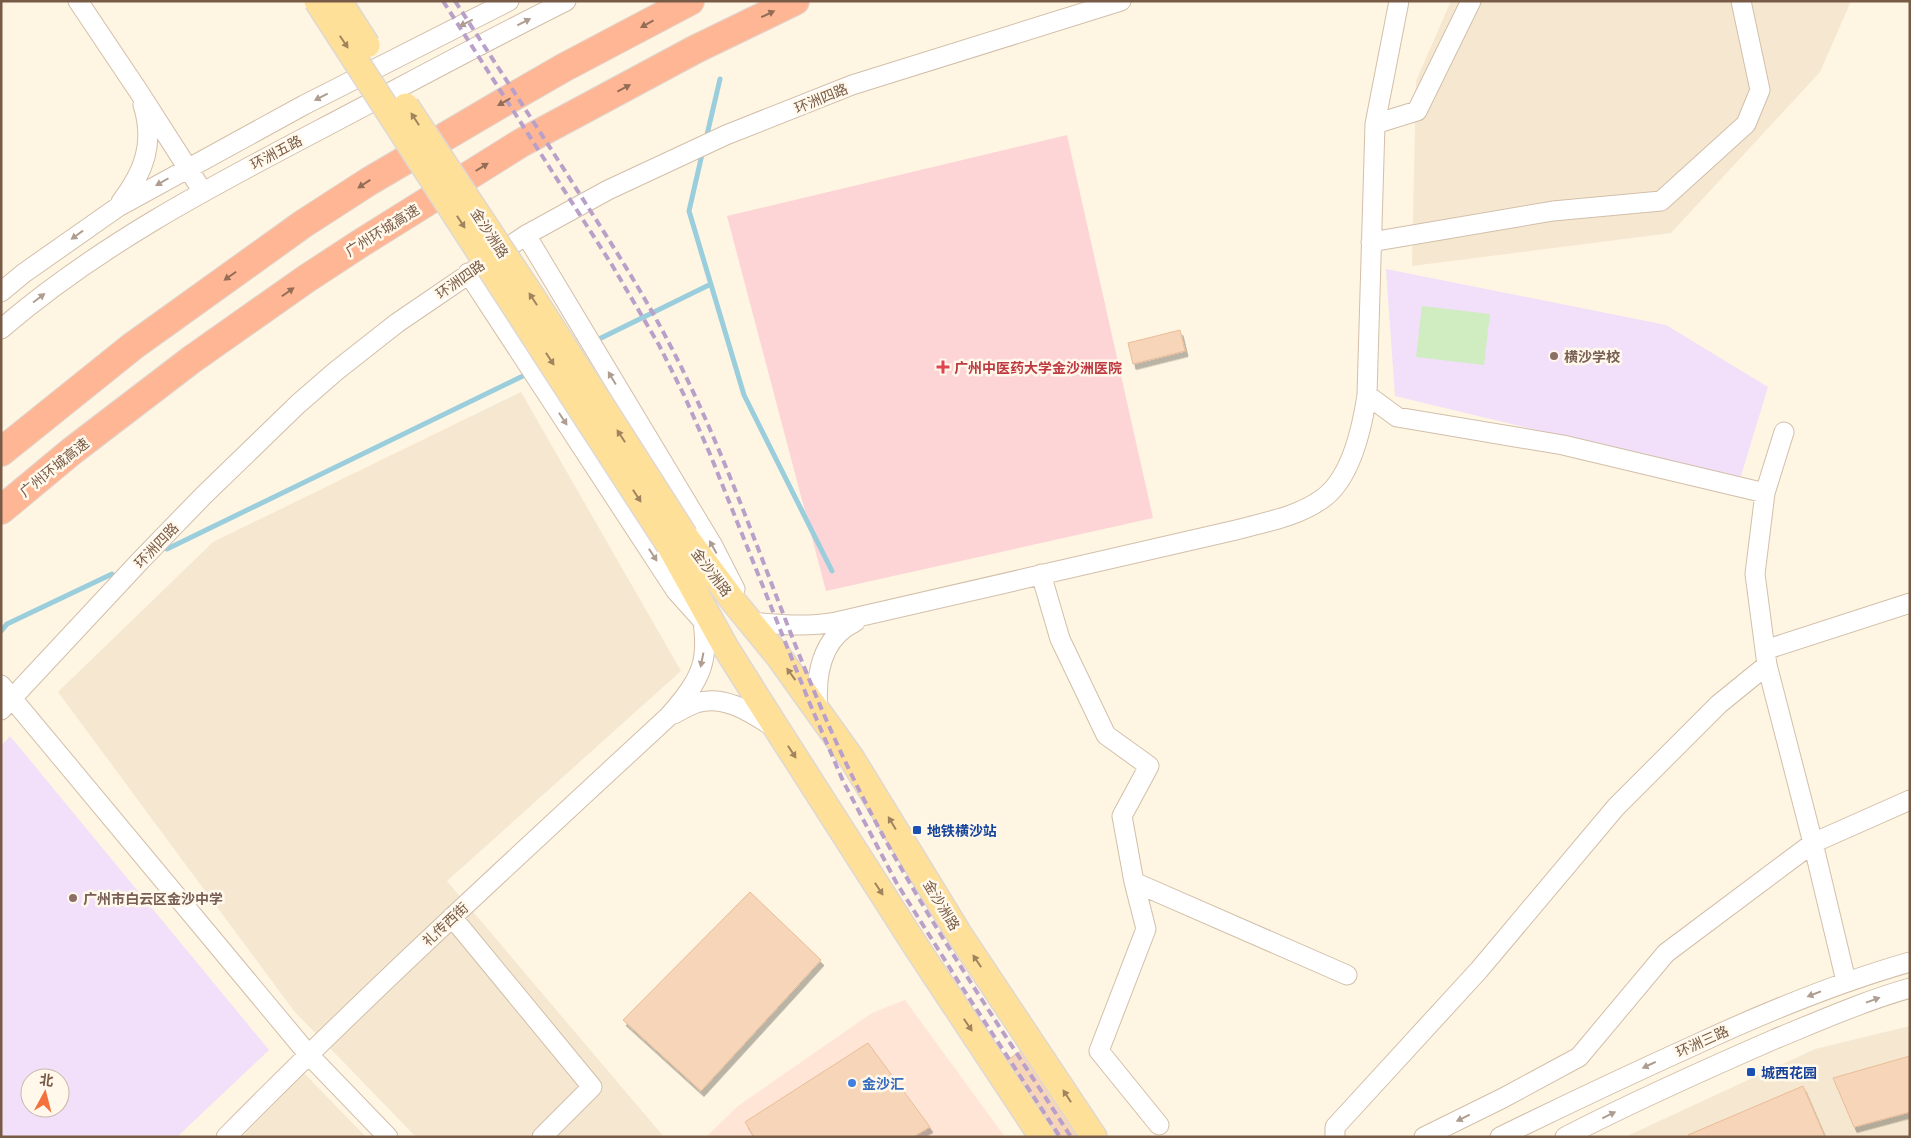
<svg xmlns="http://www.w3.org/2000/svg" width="1911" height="1138" font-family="Lato,'Noto Sans SC',sans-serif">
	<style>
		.residential { fill: #f6e8d0 }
		.commercial { fill: #ffe5d6 }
		.education { fill: #f2dffa; fill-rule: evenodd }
		.medical { fill: #fdd5d7 }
		.green { fill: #cfedc0 }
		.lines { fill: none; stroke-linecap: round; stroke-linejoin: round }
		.stream { stroke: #9acedc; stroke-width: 5 }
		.building { fill: #f6d5b8; stroke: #eabc97; filter: url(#shadow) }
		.minor-casing { stroke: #d2bfaa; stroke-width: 21 }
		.major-casing { stroke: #dfd8d3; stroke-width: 28 }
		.highway-casing { stroke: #dfd8d3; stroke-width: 30 }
		.minor { stroke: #fff; stroke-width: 19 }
		.major { stroke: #ffe099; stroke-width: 25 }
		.highway { stroke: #feb694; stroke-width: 28 }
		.rail { stroke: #b9a0c9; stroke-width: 4; stroke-dasharray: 8 5; stroke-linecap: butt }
		.major-bridge-casing { stroke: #dfd8d3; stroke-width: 28; stroke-linecap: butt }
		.major-bridge { stroke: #ffe099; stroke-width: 25 }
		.oneway { fill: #936d56 }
		.oneway2 { fill: #ae9d90 }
		.oneway3 { fill: #a0835f }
		.education-dot { fill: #8d6e63; stroke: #fff8eb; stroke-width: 2 }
		.health-dot { fill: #e0444e; stroke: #fff8eb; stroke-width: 2 }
		.transit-dot { fill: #1a4fb4; stroke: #fff8eb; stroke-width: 2 }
		.shop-dot { fill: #3f7fe0; stroke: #fff8eb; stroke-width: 2 }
		.labels { text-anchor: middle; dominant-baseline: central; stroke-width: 5; stroke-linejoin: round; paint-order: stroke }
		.street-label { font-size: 14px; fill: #785b46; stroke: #fff8eb }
		.education-label { font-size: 14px; font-weight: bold; fill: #785e54; stroke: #fff8eb; text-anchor: start }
		.health-label { font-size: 14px; font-weight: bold; fill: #be3a42; stroke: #fff8eb; text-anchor: start }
		.transit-label { font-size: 14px; font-weight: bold; fill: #164399; stroke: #fff8eb; text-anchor: start }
		.shop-label { font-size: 14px; font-weight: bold; fill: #366cbe; stroke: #fff8eb; text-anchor: start }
	</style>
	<defs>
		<filter id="shadow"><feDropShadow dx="3" dy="5.5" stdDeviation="0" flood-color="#0004"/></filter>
	</defs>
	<rect width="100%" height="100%" fill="#fef5e2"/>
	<path class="residential" d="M1451,1H1851L1820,72L1671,233L1412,266L1416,81Z
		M521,392L681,671L447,881L664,1137H416L294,1011L58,692L213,542Z
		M1910,1026V1137H1625L1815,1049Z
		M304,1073L366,1137H242Z"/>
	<path class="commercial" d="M905,1000L1005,1137H706L738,1106L872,1013Z"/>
	<path class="education" d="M1386,269L1666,325L1768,387L1740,479L1395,396Z
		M10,736L269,1050L177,1137H1V746ZM30,1078H60V1108H30Z"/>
	<path class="medical" d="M1067,135L1153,518L826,591L727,216Z"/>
	<path class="green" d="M1422,306L1490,314L1484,365L1416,357Z"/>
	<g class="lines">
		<path class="stream" d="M706,139L720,79
			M703,150L689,211L744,395L832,571
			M595,341L711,284
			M167,549L529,373
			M1,631L7,624L112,574"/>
	</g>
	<path class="building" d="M1180,330L1185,351L1133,364L1128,343Z
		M750,892L821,960L701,1091L623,1020Z
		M868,1043L930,1127L913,1137H754L745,1122Z
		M1029,1046L1088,1137H1044L998,1066Z
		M1910,1056V1112L1854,1127L1833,1078Z
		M1803,1086L1825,1137H1689L1688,1135Z"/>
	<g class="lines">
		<defs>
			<path id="minor" d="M78,1L139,92L203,192
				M1375,124L1417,111L1471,1
				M121,202C144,172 155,143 143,105
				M526,235L713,546L735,589
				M1371,242L1553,211L1661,201L1746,124L1760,90L1741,1
				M468,273L676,591L702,620
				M1,292L24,273L118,207L304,105L509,1
				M1,329C99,245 208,188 321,129C403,86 484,42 566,1
				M1367,395L1397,417L1563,445L1765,493
				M1784,432L1765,493L1755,574L1767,665L1813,843L1846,981
				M1041,574L1060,639L1106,735L1149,766L1122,816L1134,882L1146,929L1099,1051L1159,1125
				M747,614L751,622C780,625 808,627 836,622L1236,530C1265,522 1297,517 1322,499C1351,479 1362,428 1367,395L1375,124L1399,1
				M1765,650L1910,603
				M1,685L308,1054L388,1137
				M1,710L141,560L203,496L298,404L336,371L397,323L526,235L608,190L726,135L852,85L1121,1
				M818,711C815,676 821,638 855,622
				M674,714C681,710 688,706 696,703C725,694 751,713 775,728
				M1134,882L1347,975
				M452,917L592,1087L542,1137
				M226,1137C369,992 519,855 669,716C702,678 711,661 701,610
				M1335,1137V1127L1479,970L1616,807L1719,704L1767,665
				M1424,1137L1503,1098L1579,1057L1666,953L1813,843L1910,800
				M1500,1137C1565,1105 1631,1074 1697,1044C1766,1012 1836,983 1910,962
				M1565,1137C1634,1101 1704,1070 1775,1039C1819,1021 1864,1001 1910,988"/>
			<path id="major" d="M685,536L734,602L779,657L852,759L961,937L1094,1137
				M669,545L726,648L777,729L917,948L1042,1137"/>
			<path id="highway" d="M1,452L133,346L303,224L368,182L504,102L565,67L690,1
				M1,510L72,451L191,360L306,279L361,243L521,143L696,49L795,1"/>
		</defs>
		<use href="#minor" class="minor-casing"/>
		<use href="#major" class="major-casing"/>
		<use href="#highway" class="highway-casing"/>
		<use href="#minor" class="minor"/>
		<use href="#major" class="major"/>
		<use href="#highway" class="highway"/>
		<path class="rail" d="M443,1L612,265L659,345L684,395L710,454L810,704L843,781L896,882L958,981L1060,1137
			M455,1C499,69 543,136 586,204C615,249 644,295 669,343C737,473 777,613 838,746C901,884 989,1009 1071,1137"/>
		<defs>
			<path id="major-bridge" d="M317,1L669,545
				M339,1L367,45
				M406,106L533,298L685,536"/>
		</defs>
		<use href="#major-bridge" class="major-bridge-casing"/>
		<use href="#major-bridge" class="major-bridge"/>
	</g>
	<defs><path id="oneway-solid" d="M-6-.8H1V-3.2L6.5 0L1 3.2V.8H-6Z" transform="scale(1.25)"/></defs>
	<g class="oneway">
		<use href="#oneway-solid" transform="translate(768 14) rotate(-25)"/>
		<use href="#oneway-solid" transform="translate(647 24) rotate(151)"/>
		<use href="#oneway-solid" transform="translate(624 88) rotate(-28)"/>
		<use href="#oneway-solid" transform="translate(504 102) rotate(150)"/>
		<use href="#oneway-solid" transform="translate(482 167) rotate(-32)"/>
		<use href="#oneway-solid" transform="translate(364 184) rotate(147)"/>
		<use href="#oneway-solid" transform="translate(230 276) rotate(145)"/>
		<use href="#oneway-solid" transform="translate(288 292) rotate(-35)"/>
	</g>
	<g class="oneway2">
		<use href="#oneway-solid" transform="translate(524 22) rotate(-27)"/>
		<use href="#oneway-solid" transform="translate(466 23) rotate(153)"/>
		<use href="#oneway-solid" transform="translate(321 97) rotate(153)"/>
		<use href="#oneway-solid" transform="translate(162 182) rotate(150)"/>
		<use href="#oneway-solid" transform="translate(77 235) rotate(144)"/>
		<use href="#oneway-solid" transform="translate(39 298) rotate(-37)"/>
		<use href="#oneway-solid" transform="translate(612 378) rotate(-121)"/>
		<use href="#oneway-solid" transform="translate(563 419) rotate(57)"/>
		<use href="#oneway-solid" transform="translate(713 547) rotate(-119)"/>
		<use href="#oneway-solid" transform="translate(653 555) rotate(57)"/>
		<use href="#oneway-solid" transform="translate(702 660) rotate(101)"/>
		<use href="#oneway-solid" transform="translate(1814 994) rotate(159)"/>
		<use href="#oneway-solid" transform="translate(1873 1000) rotate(-20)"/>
		<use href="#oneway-solid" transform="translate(1649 1065) rotate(155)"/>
		<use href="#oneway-solid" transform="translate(1609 1115) rotate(-26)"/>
		<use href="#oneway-solid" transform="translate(1463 1118) rotate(154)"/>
	</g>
	<g class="oneway3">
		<use href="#oneway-solid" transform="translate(344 42) rotate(56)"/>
		<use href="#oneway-solid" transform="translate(415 119) rotate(-123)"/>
		<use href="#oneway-solid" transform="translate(461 222) rotate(57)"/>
		<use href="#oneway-solid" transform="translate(533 299) rotate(-123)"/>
		<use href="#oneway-solid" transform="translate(550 359) rotate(57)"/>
		<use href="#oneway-solid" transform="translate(621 436) rotate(-123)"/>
		<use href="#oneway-solid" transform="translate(637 496) rotate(57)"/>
		<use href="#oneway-solid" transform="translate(791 674) rotate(-126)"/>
		<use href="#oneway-solid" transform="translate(792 752) rotate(57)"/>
		<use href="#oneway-solid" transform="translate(892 823) rotate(-121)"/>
		<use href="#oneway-solid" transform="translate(879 889) rotate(57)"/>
		<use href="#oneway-solid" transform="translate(977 961) rotate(-124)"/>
		<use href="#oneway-solid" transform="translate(968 1025) rotate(56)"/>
		<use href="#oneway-solid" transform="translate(1067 1096) rotate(-123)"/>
	</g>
	<g class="education-dot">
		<circle cx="1554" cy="356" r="5"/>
		<circle cx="73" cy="898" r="5"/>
	</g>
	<path class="health-dot" d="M940.5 359.5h5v5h5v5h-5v5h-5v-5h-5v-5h5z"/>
	<g class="transit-dot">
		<rect x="912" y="825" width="10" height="10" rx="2.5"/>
		<rect x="1746" y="1067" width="10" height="10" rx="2.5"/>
	</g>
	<circle class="shop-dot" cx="852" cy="1083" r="5"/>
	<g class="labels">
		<g class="street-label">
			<text transform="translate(821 98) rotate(-22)">环洲四路</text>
			<text transform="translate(276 152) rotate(-28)">环洲五路</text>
			<text transform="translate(382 230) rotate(-32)">广州环城高速</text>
			<text transform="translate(490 233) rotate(57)">金沙洲路</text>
			<text transform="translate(460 279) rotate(-35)">环洲四路</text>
			<text transform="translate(54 467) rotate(-39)">广州环城高速</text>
			<text transform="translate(156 545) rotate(-46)">环洲四路</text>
			<text transform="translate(712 572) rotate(53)">金沙洲路</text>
			<text transform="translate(942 905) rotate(59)">金沙洲路</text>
			<text transform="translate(445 924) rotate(-43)">礼传西街</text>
			<text transform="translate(1702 1041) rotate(-24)">环洲三路</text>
		</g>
		<g class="education-label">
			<text x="1564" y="356">横沙学校</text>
			<text x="83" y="898">广州市白云区金沙中学</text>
		</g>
		<g class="health-label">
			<text x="954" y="367">广州中医药大学金沙洲医院</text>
		</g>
		<g class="transit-label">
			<text x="927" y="830">地铁横沙站</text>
			<text x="1761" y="1072">城西花园</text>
		</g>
		<g class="shop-label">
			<text x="862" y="1083">金沙汇</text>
		</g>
	</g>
	<rect width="1911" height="1138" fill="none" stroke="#785b46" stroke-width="5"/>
	<g transform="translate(45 1093) rotate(7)"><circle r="24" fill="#fff8eb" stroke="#c9b9a9"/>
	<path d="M0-4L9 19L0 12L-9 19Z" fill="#f3713d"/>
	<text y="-8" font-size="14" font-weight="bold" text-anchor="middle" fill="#785b46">北</text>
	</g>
</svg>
